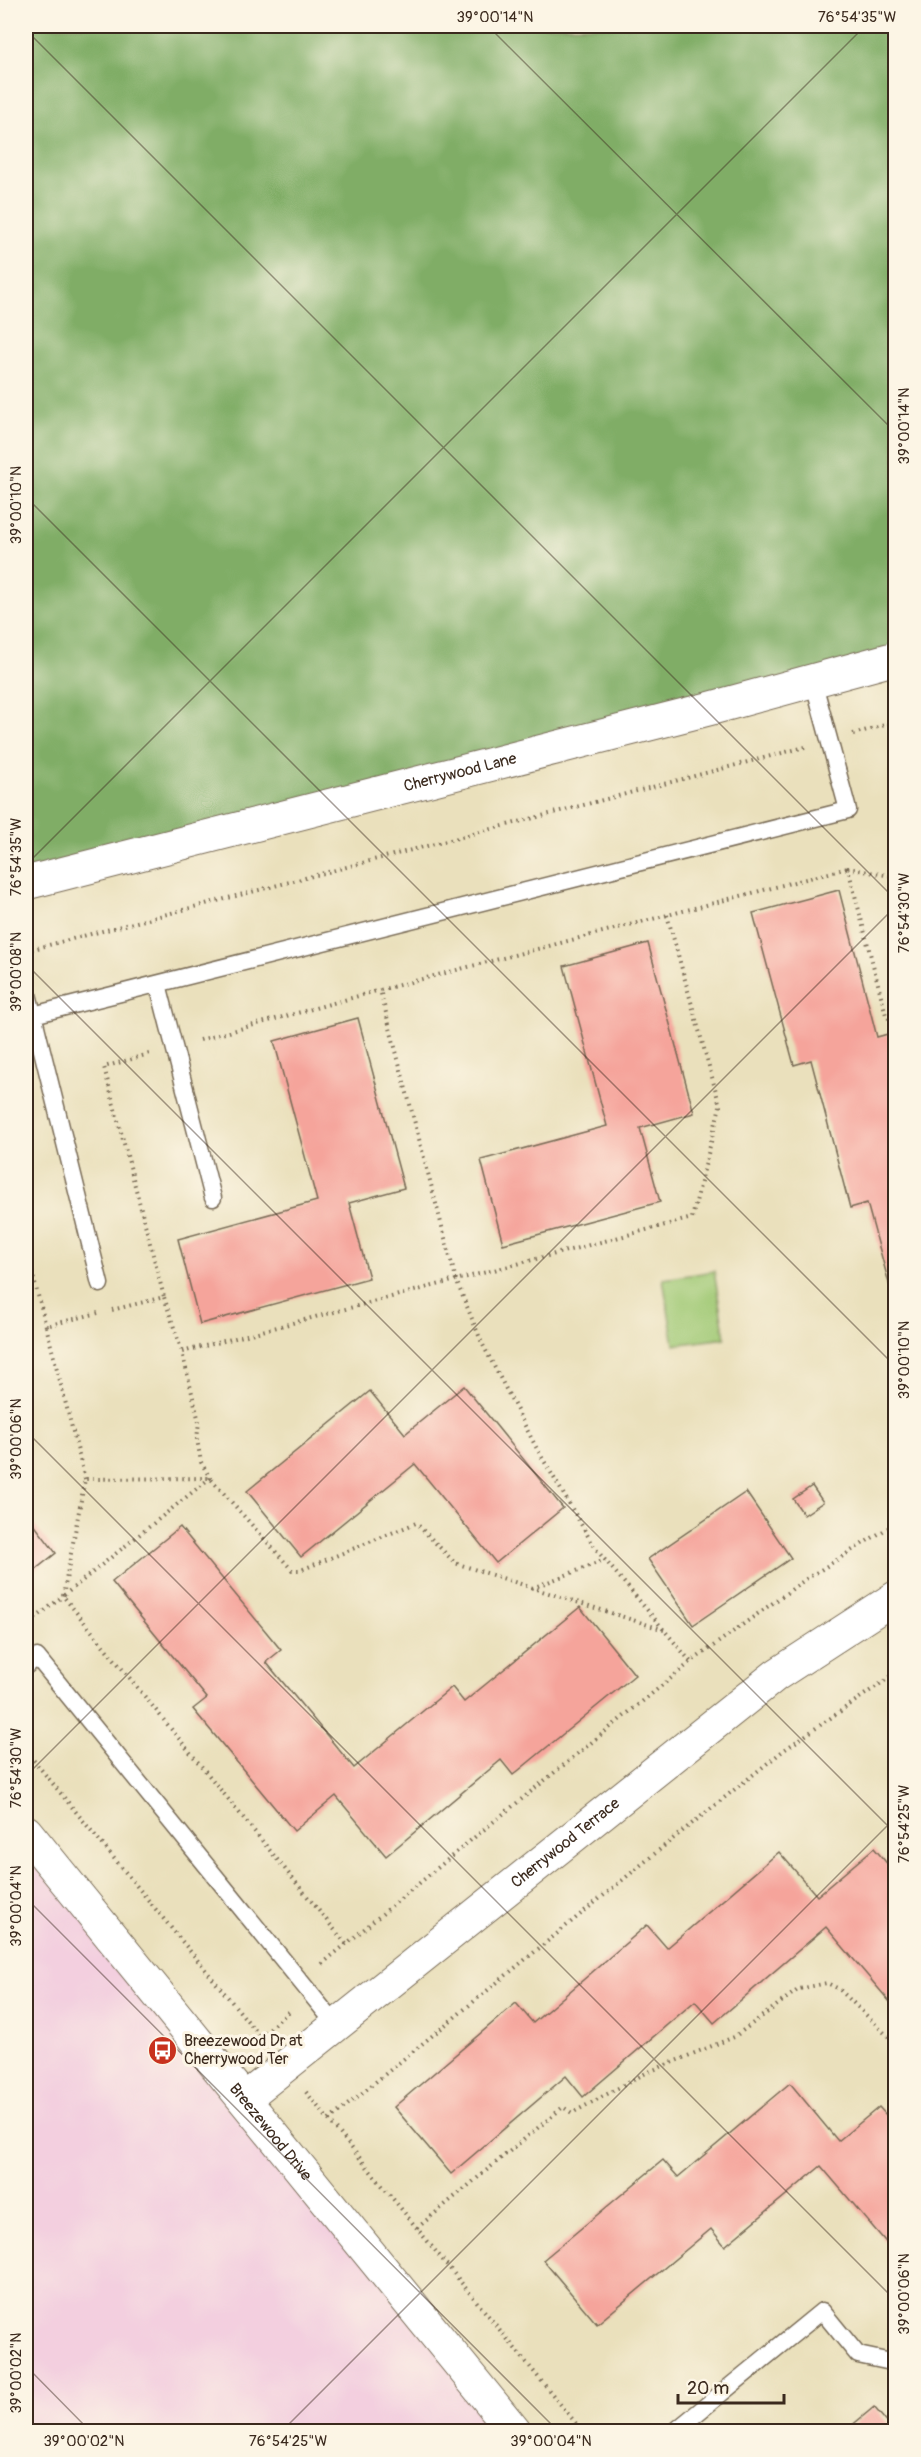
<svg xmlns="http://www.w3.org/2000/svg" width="921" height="2457" font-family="Pangolin,sans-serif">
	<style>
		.built { fill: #f3cfdf }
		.green { fill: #a0c974; stroke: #6e7a49; stroke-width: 1.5 }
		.forest { fill: #80ad66; stroke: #5e6c42; stroke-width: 1.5 }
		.building { fill: #f5a49b }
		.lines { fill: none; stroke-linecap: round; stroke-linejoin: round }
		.lane-casing { stroke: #786a55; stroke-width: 19 }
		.street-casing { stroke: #786a55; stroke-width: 34 }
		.secondary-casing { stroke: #786a55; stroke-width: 35 }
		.path { stroke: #786a55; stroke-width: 4; stroke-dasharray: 1.5 4.5; stroke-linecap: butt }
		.lane { stroke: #fff; stroke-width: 16 }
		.street { stroke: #fff; stroke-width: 32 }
		.secondary { stroke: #fff; stroke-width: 33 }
		.ticks { fill: none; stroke: #3b2a1e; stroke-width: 1.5; stroke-opacity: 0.45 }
		.labels { text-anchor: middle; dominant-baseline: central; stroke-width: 6; stroke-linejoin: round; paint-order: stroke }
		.street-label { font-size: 16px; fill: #3b2a1e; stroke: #fcf5e5 }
		.poi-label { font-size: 16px; fill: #3b2a1e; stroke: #fcf5e5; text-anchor: start }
		.neatline { fill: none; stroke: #3b2a1e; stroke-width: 2 }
		.ticks-label { font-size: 15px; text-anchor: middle; fill: #3b2a1e }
	</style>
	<rect width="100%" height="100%" fill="#fcf5e5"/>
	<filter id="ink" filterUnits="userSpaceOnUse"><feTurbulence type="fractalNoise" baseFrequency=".0167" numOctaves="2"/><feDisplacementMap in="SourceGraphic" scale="12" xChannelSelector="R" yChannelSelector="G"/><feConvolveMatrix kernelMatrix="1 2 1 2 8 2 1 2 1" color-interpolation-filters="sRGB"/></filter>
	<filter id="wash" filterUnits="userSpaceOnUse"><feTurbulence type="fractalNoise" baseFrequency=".008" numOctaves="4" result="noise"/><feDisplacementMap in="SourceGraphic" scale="24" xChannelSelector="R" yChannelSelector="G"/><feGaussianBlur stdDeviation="1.35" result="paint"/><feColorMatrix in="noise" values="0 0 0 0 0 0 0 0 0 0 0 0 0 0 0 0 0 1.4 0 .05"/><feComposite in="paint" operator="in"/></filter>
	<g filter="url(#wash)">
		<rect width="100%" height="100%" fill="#eae0bc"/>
		<path class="built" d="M26,1832L515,2431H26Z"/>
		<path class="green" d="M714,1271L725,1338L674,1345L663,1279Z"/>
		<path class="forest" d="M26,26H895V658L26,883Z"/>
		<g id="blocks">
			<path class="building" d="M839,890L877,1037L895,1032L896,1034V1309L867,1203L850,1208L811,1060L794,1065L753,913Z
				M648,943L694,1113L640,1128L660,1202L503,1244L481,1160L607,1126L564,966Z
				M358,1018L404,1188L349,1203L369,1278L200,1324L178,1239L317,1201L274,1041Z
				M464,1386L563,1508L496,1563L415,1464L301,1557L247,1491L370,1391L405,1434Z
				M812,1486L823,1502L804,1515L793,1499Z
				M746,1492L791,1558L693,1625L648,1559Z
				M26,1514L56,1553L26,1577Z
				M180,1527L281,1650L266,1662L354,1768L452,1687L464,1702L580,1607L635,1675L513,1775L501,1760L386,1856L336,1796L294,1831L193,1709L207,1698L112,1582Z
				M874,1848L896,1874V2009L826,1927L714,2023L695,2001L583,2097L566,2076L451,2174L394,2107L516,2003L533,2023L647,1925L667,1948L779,1852L817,1896Z
				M790,2083L838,2141L879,2107L896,2126V2254L821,2166L725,2246L711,2229L597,2324L543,2260L663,2160L678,2177Z
				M874,2407L895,2432H844Z"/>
		</g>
	</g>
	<g filter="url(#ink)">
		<use href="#blocks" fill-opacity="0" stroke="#786a55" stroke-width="1.5"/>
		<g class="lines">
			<defs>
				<path id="lane" d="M158,984L213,1198
					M26,986L100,1284
					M33,1015L848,810L813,680
					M26,1666L37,1657L336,2025
					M674,2432L822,2311L858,2355L896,2363"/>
				<g id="street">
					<path id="s1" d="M244,2099L776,1675L896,1597"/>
				</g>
				<g id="secondary">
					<path id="s2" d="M26,883L712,708L896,658"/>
					<path id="s3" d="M26,1832L515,2432"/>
				</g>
			</defs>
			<use href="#lane" class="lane-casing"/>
			<use href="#street" class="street-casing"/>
			<use href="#secondary" class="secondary-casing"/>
			<path class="path" d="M853,734L896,722
				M896,877L848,868L886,1015L896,1027
				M667,915L720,1106L692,1218L456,1280L380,990L848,868
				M26,951L805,747
				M200,1040L380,990
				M149,1054L104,1067L164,1297
				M26,1249L46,1326
				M112,1310L164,1297L182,1352
				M85,1479L46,1326L102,1312
				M532,1588L605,1560
				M26,1626L63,1596L85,1479L210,1478L292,1570H301L416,1523L455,1563L664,1630
				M26,1751L263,2040
				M346,1944L63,1596L210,1478L201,1462L197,1439L199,1422L182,1352L456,1280L482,1343L536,1447L595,1548L691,1662L806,1579L896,1523
				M322,1964L476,1836L691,1662
				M260,2036L291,2010
				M306,2092L583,2432
				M329,2120L669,1842L784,1750L896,1673
				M417,2228L563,2107L572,2113L646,2073L734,2037L799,1989L827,1983L839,1989L896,2044"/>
			<use href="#lane" class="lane"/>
			<use href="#street" class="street"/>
			<use href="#secondary" class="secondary"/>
		</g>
	</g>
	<path class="ticks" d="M488,26L896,433M26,30L896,900M26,497L896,1367M26,865L865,26M26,964L896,1834M26,1431L896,2301M26,1776L896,906M26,1898L559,2432M26,2366L91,2432M281,2432L896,1817"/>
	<defs>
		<symbol id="bus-disc" viewBox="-11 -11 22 22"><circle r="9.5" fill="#c8321e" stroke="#fcf5e5"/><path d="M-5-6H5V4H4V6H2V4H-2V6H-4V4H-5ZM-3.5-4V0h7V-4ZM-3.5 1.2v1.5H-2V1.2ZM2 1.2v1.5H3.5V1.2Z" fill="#fff"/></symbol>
	</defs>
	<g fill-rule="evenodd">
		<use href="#bus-disc" x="146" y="2034" width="33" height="33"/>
	</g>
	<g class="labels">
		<g class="street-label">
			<text stroke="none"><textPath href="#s2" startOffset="448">Cherrywood Lane</textPath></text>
			<text stroke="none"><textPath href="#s1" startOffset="411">Cherrywood Terrace</textPath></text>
			<text stroke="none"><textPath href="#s3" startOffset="387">Breezewood Drive</textPath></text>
		</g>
		<g class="poi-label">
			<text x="184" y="2041">Breezewood Dr at<tspan x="184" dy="18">Cherrywood Ter</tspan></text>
		</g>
	</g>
	<rect width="921" height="2457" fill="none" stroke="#fcf5e5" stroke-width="66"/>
	<path d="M678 2394v9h106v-9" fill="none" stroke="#3b2a1e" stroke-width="3"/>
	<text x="687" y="2394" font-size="18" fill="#3b2a1e" stroke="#fcf5e5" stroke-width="4.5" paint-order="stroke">20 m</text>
	<rect x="33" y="33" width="855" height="2391" class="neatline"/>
	<g class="ticks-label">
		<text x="495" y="22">39°00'14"N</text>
		<text x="857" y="22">76°54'35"W</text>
		<text transform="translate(904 426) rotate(-90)" y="5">39°00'14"N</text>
		<text transform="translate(16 505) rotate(-90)" y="5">39°00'10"N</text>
		<text transform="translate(16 857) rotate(-90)" y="5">76°54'35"W</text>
		<text transform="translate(904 913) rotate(-90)" y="5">76°54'30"W</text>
		<text transform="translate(16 972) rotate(-90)" y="5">39°00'08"N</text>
		<text transform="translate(904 1360) rotate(-90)" y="5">39°00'10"N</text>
		<text transform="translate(16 1439) rotate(-90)" y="5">39°00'06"N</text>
		<text transform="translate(16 1768) rotate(-90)" y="5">76°54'30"W</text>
		<text transform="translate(904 1824) rotate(-90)" y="5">76°54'25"W</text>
		<text transform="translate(16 1906) rotate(-90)" y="5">39°00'04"N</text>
		<text transform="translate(904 2294) rotate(-90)" y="5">39°00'06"N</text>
		<text transform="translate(16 2373) rotate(-90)" y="5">39°00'02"N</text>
		<text x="84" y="2446">39°00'02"N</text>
		<text x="288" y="2446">76°54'25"W</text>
		<text x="551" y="2446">39°00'04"N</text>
	</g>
</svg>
